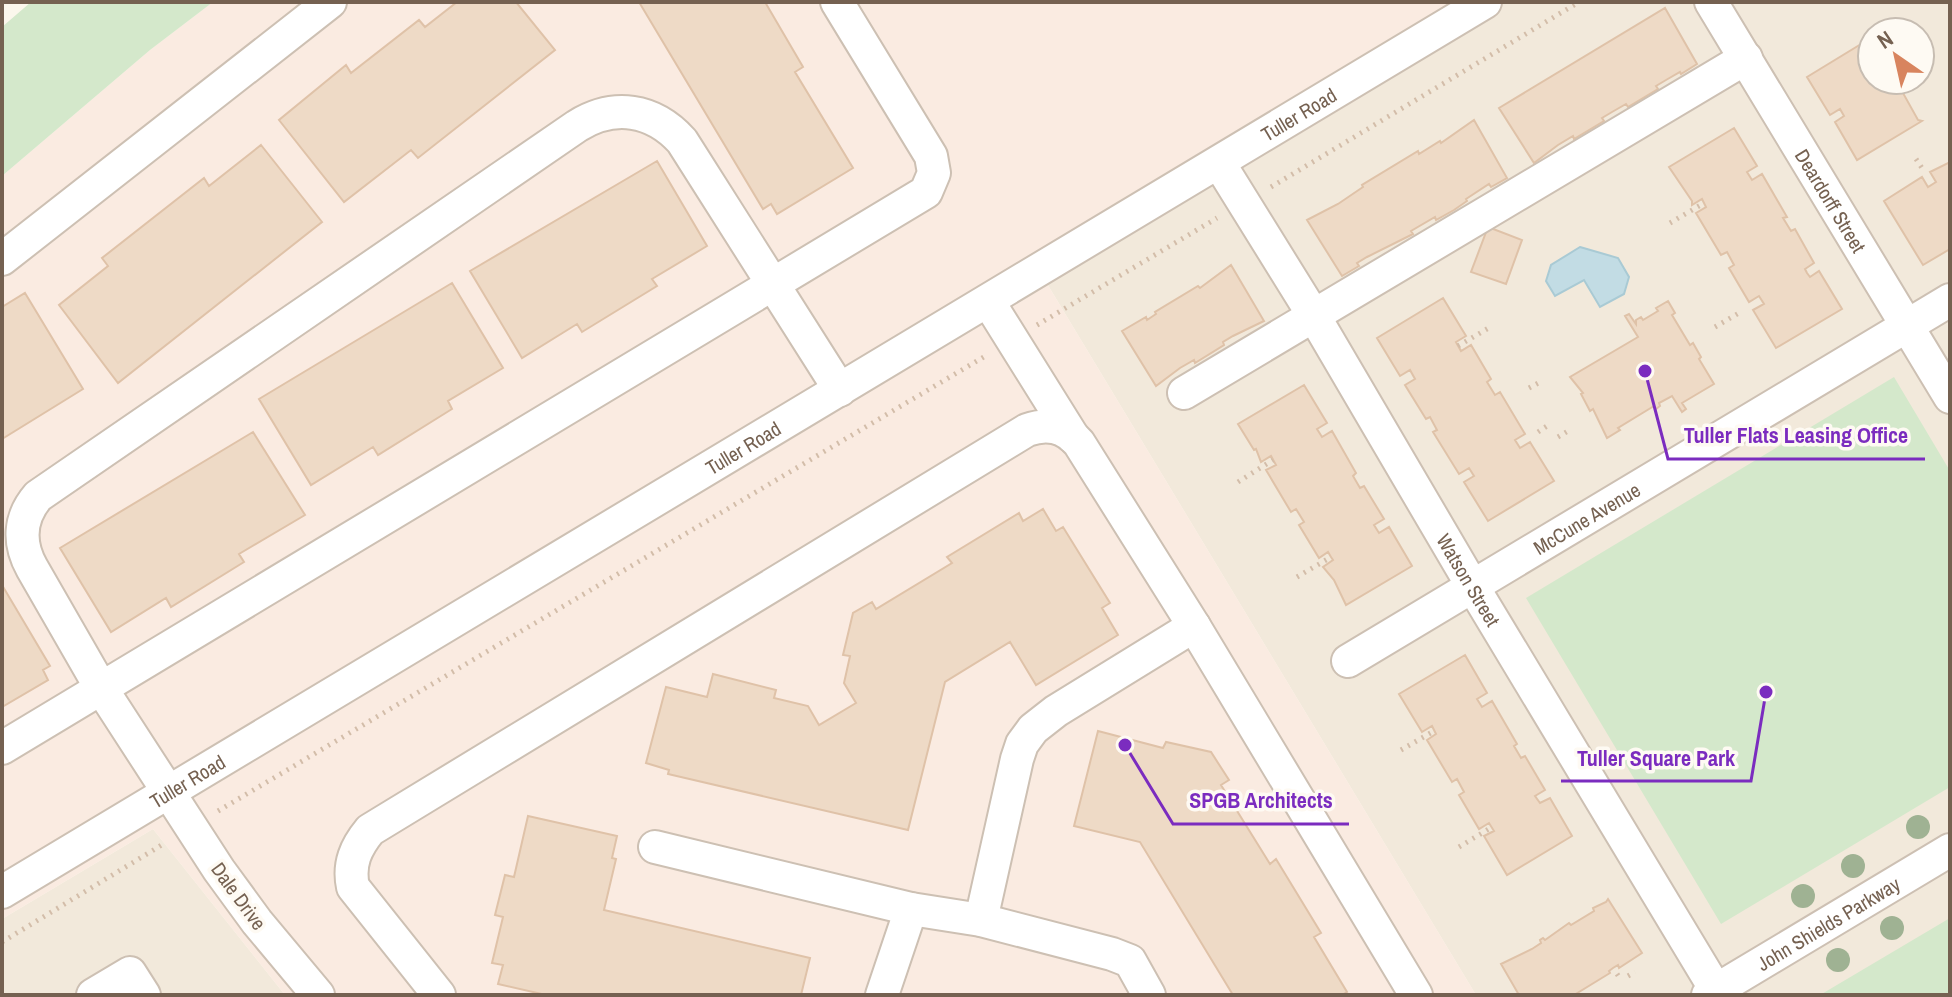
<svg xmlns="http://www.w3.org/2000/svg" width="1952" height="997" font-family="'Archivo Narrow',sans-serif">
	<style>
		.residential { fill: #f2e9db; fill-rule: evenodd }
		.commercial { fill: #faebe1 }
		.green { fill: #d4e8cb }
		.water { fill: #c2dce4; stroke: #a9cad4; stroke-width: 2 }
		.building { fill: #eedac6; stroke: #dfc2a8; stroke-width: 2 }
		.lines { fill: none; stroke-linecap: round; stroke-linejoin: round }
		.minor-casing { stroke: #cdc0b3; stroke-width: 36 }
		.path { stroke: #d3bda9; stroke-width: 5; stroke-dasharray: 2 6; stroke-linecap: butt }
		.minor { stroke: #fff; stroke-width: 32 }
		.tree { fill: #9fb293 }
		.labels { text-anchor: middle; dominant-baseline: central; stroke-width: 7; stroke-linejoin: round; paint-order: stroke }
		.street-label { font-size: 20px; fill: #756151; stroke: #fefaf3 }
		.leader { fill: none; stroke: #7b2cbf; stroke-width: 3 }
		.callout-dot { fill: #7b2cbf; stroke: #fefaf3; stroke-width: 3 }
		.callout-label { font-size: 22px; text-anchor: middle; font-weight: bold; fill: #7b2cbf; stroke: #fefaf3; stroke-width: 7; stroke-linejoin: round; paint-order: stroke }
	</style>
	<rect width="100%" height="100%" fill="#fbf7ec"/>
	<path class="residential" d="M1497,2H1950V995H1476L1043,277ZM1872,32H1920V80H1872Z
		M153,829L285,995H2V919Z"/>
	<path class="commercial" d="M213,2H1497L1043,277L1476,995H285L153,829L2,919V176L150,50Z"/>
	<path class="green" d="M31,2H213L150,50L2,176V27Z
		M1894,377L1950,471V787L1721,924L1526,598Z
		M1950,918V995H1820Z"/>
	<path class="water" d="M1580,247L1618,258L1629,277L1624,294L1600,307L1584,280L1555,296L1546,281L1551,265Z"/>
	<path class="building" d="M457,2H516L555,50L418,158L411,150L344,202L279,120L346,65L351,73L419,20L425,27Z
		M639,2H765L803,67L795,72L853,168L777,214L771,204L763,209Z
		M1665,8L1697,64L1681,74L1680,72L1666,80L1656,86L1658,89L1628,107L1626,104L1612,112L1602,118L1604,121L1574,139L1573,136L1558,145L1534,163L1499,108Z
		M1871,38L1872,80H1887L1885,82L1889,89L1898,84L1918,120L1922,121L1857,160L1835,122L1844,116L1840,109L1830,115L1807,77Z
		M1474,120L1507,178L1491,187L1489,184L1466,199L1467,201L1454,210L1436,220L1435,217L1411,231L1413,234L1367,257L1357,263L1359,266L1342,276L1307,220L1338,204L1363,187L1362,185L1418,151L1419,154L1440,141L1441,143Z
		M1734,128L1757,166L1747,172L1752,180L1762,174L1787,217L1783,218L1791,231L1795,229L1814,263L1805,269L1807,273L1810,277L1819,271L1842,309L1776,348L1753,310L1764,304L1759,296L1749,302L1729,268L1734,265L1727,252L1721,255L1696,213L1706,207L1702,199L1692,205V201L1669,167Z
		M261,145L322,222L118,383L59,305L108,266L102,258L204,178L209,186Z
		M657,161L707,246L652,279L657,286L582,332L577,324L522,358L470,271Z
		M1950,162V249L1923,265L1884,201L1922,177L1928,187L1936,182L1930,172Z
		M1488,227L1522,240L1506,284L1471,272Z
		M1231,265L1264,321L1233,336L1223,342L1224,345L1195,363L1194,360L1180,368L1156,386L1122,331L1146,317L1147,320L1156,314L1155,312L1198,286L1200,288Z
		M452,283L503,368L448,401L452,409L378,455L373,447L311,485L259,399Z
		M25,293L83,389L2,439V307Z
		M1443,298L1466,336L1456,342L1461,351L1471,345L1491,379L1487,382L1495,395L1500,392L1525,434L1515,440L1520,448L1530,442L1554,481L1488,521L1464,482L1474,476L1469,468L1459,474L1433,432L1437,430L1430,417L1426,419L1405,385L1415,379L1410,370L1400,376L1377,338Z
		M1668,301L1675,313L1672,315L1690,345L1693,343L1701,357L1699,359L1714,384L1682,403L1686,409L1682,412L1672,396L1659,403L1660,406L1656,409L1654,406L1618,428L1620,430L1607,438L1593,409L1590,411L1581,394L1583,393L1570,377L1638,337L1625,316L1629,314L1636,324V320L1641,317L1643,320L1658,311L1656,308Z
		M1304,385L1327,423L1317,429L1322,437L1332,431L1356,473L1353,476L1360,488L1364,486L1384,519L1374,525L1379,533L1389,527L1412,566L1346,605L1334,580L1323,567L1333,560L1331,557L1328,552L1319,558L1299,525L1304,522L1296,509L1291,512L1266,470L1276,465L1271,456L1261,462L1256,449L1254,450L1238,424Z
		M253,432L305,515L239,554L244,562L171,607L166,598L111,632L60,548Z
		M1043,509L1056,531L1063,527L1110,603L1102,608L1118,635L1036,685L1010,642L945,682L908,830L668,774L669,770L646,763L666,687L707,697L713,674L776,690L774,698L808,706L819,725L856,703L844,683L850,656L843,655L853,613L872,602L876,609L952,563L947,557L1019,513L1023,521Z
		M2,585L50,666L43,670L48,680L2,707Z
		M1465,655L1487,693L1477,699L1482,707L1492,701L1517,744L1514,746L1521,758L1525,756L1545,790L1535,796L1540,803L1550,798L1572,836L1507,875L1484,836L1494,831L1489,823L1479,829L1459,795L1464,792L1457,779L1452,782L1427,740L1436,734L1432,726L1422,732L1399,694Z
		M1098,731L1163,748L1166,742L1211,752L1229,780L1221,785L1270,864L1276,859L1321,933L1314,937L1347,992L1342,995H1233L1140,842L1074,826Z
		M528,816L617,836L612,858L616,859L604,910L810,958L801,995H546L498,984L503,965L492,963L503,917L495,915L505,875L514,877Z
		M1608,899L1642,953L1619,968L1618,965L1613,968L1609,971L1610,973L1574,995H1519L1501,964L1532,949L1541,943L1540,940L1543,938L1545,940L1569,923L1571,925L1594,911L1593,908L1606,902Z"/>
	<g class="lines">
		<defs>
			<g id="minor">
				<path id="s1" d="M1711,2L1950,397"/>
				<path id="s2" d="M1219,163L1314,316L1473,587L1719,995"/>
				<path d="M2,259L330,2"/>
				<path d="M988,301L1073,437"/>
				<path d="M1184,393L1746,58"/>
				<path id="s3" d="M1348,661L1950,300"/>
				<path d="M2,748L926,192L934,173L931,156L837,2"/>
				<path d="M655,847L911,909L981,920L1112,954L1130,961L1149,995"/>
				<path id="s4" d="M2,892L1485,2"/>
				<path d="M981,920L1017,759L1022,744L1033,729L1056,711L1194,626"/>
				<path d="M93,995L130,973L144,995"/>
				<path d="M318,995L257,922L219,870L101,688L32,568C18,543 19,518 38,496L577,126C614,103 653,109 682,141L840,390"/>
				<path d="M439,995L353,887C348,864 356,847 370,830L1027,430C1047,423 1064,426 1079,443L1194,626L1416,995"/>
				<path d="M882,995L911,909"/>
				<path id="s5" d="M1708,995L1950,850"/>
			</g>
		</defs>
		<use href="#minor" class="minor-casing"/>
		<path class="path" d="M1920,66L1922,64
			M1887,85L1896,80
			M1916,159L1922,168
			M1271,187L1579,2
			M1670,223L1704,203
			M1037,325L1217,218
			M1715,327L1739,313
			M1458,346L1492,326
			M1529,388L1542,381
			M1538,432L1550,424
			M1558,437L1568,431
			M1238,482L1273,460
			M1297,577L1331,557
			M1401,750L1434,731
			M218,811L987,355
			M1459,847L1492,827
			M2,942L165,843
			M1617,974L1619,977
			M1628,976L1635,972"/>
		<use href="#minor" class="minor"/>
	</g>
	<g class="tree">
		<circle cx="1918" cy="827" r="12"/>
		<circle cx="1853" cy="866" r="12"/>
		<circle cx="1803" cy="896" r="12"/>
		<circle cx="1892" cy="928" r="12"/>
		<circle cx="1838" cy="960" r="12"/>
	</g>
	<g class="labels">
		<g class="street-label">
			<text stroke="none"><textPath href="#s4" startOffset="1512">Tuller Road</textPath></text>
			<text stroke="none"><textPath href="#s1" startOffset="232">Deardorff Street</textPath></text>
			<text stroke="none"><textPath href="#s4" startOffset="864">Tuller Road</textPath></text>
			<text stroke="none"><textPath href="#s3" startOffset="278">McCune Avenue</textPath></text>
			<text stroke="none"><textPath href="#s2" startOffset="486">Watson Street</textPath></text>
			<text stroke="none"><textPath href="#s4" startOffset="216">Tuller Road</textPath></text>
			<text transform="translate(239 896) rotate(54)">Dale Drive</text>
			<text stroke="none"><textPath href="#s5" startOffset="140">John Shields Parkway</textPath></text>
		</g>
	</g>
	<path class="leader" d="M1645 371L1668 459H1925M1766 692L1751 781H1561M1125 745L1173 824H1349"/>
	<g class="callout-dot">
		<circle cx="1645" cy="371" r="8"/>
		<circle cx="1766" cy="692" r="8"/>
		<circle cx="1125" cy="745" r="8"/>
	</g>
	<g class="callout-label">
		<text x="1796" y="443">Tuller Flats Leasing Office</text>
		<text x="1656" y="766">Tuller Square Park</text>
		<text x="1261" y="808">SPGB Architects</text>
	</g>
	<rect width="1952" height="997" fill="none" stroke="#756151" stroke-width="8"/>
	<g transform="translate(1896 56) rotate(326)"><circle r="38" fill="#fefaf3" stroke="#c7bdb2" stroke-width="2"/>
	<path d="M0-6L14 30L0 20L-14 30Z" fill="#d8845e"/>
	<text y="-12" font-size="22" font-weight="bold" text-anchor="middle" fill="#756151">N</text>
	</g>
</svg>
